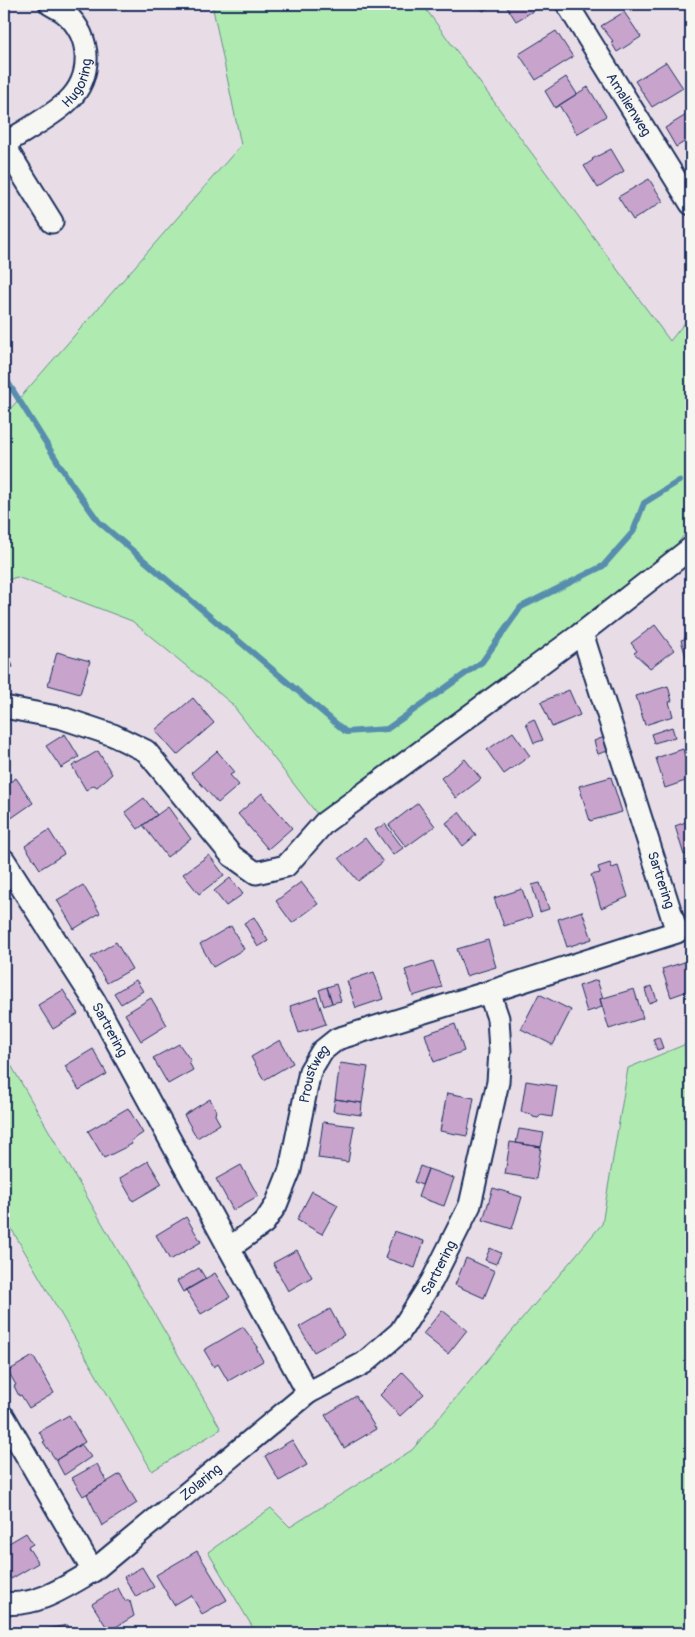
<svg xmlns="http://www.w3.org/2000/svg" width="695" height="1637" font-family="Pangolin,sans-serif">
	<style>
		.green { fill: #afebb0; stroke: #658d87 }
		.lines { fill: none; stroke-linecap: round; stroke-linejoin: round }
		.stream { stroke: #588ead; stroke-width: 6 }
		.building { fill: #c8a4cd; stroke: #1b2f5e }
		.minor-casing { stroke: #1b2f5e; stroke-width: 25 }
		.minor { stroke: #f6f6f2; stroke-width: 21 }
		.labels { text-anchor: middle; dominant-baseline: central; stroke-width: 4; stroke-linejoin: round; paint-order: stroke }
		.street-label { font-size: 14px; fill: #1b2f5e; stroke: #f6f6f2 }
	</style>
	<rect width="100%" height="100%" fill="#e8dde7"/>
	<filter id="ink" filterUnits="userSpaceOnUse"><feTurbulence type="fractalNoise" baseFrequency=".02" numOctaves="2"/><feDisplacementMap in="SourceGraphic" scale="10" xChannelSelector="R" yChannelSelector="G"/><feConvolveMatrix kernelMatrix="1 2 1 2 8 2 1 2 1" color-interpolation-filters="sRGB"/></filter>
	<g filter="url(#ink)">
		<path class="green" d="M212,4H422L670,341L691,315V526L668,556L403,752L324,823L231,703L132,621L17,577L4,581V416L241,145Z
			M691,1042V1633H256L208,1552L271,1508L290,1527L412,1450L602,1224L628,1068Z
			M4,1053L221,1429L152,1471L4,1216Z"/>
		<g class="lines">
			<path class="stream" d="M4,376L71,483L99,522L346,732L387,729L482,662L521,607L603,566L633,532L644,503L679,481"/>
		</g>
		<path class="building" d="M479,4H495L483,11Z
			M505,4H535L538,8L516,21Z
			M624,12L641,37L617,52L611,42L613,41L601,26Z
			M556,31L573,57L536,80L519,54Z
			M666,62L683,88L652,107L635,81Z
			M566,77L577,94L555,108L545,91Z
			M588,87L606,116L577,134L559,105Z
			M691,112V138L676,147L665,128Z
			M611,149L624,171L598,188L584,166L593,160L592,159Z
			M649,179L663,201L633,220L618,197Z
			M655,625L674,650L650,668L634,653L637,651L631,643Z
			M691,637V659L687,660L681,640Z
			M4,641L13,667L4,670Z
			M57,652L90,661L80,694L48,685Z
			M668,686L672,701L669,702L673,716L645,725L636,696Z
			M569,690L580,715L552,727L541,702Z
			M193,698L214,723L177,755L155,730Z
			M534,719L543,740L534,743L526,723Z
			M672,727L675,737L654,743L651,734Z
			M513,732L530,756L504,774L487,750Z
			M65,734L79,757L61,768L46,746Z
			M607,736L611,750L598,754L594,741Z
			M683,749L691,779L665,788L656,758Z
			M98,751L112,774L97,787L94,785L86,790L72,766Z
			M217,751L235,772L230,775L239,785L218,803L191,773Z
			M465,759L481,779L456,798L441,778Z
			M611,777L622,812L590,821L579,786Z
			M16,778L33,803L10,819L4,809V786Z
			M262,793L292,828L268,849L238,814Z
			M144,798L157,815L138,829L125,812Z
			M418,803L435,826L406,847L389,825Z
			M168,807L191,839L167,857L143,825Z
			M459,812L476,835L463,846L446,823Z
			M691,820V853L684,855L675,826Z
			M385,824L403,848L393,855L375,830Z
			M49,830L64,854L40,869L25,846Z
			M365,838L383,862L358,881L339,858Z
			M209,855L224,875L199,894L183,874Z
			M610,863L612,868L618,866L628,897L601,908L591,875L600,873L598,867Z
			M230,878L243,894L226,906L214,891Z
			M301,882L318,904L292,923L276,901Z
			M540,883L549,909L540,912L532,885Z
			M83,885L100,913L74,929L57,900Z
			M522,889L532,917L504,926L494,898Z
			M582,911L592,939L567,947L558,919Z
			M254,917L268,941L258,947L244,923Z
			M231,926L244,949L213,967L200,944Z
			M488,940L496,967L466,976L457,949Z
			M116,942L132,969L107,983L91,957Z
			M691,960V995L687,996L685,992L671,997L662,969Z
			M433,961L442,987L413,996L405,970Z
			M374,972L383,999L356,1008L347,981Z
			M136,980L143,991L121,1004L114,993Z
			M597,980L603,998L600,999L602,1007L587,1012L579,986Z
			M336,984L341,1001L332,1003L327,987Z
			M652,986L657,1000L649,1003L645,989Z
			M327,987L332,1003L324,1006L319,990Z
			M634,989L643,1018L609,1029L600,999Z
			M63,990L78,1014L53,1029L38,1005Z
			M539,994L571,1010L553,1045L521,1029Z
			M317,997L326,1024L299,1033L290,1006Z
			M151,998L167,1025L141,1041L125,1014Z
			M455,1024L464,1051L434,1062L425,1034Z
			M659,1037L663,1048L657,1050L653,1039Z
			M280,1040L293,1063L264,1080L251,1057Z
			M179,1044L191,1061L189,1062L193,1070L168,1084L153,1058Z
			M93,1049L107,1074L79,1090L65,1066Z
			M340,1063L368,1067L362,1103L335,1099Z
			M526,1081L557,1086L552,1117L541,1115L538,1118L533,1117L531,1114L521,1112Z
			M447,1093L474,1098L467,1136L440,1131Z
			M210,1099L216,1110L215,1115L220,1124L197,1138L184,1115Z
			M335,1099L362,1103L361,1115L333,1111Z
			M128,1108L143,1133L131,1141L132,1144L104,1158L88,1131Z
			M323,1122L354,1126L348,1162L318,1158Z
			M519,1129L544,1133L541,1147L516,1143Z
			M510,1142L541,1147L536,1179L505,1174Z
			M148,1161L162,1184L133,1201L120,1178Z
			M241,1165L258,1196L233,1210L216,1179Z
			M420,1166L428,1169L422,1185L414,1182Z
			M428,1169L454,1178L444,1206L418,1197Z
			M493,1188L522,1197L512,1229L483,1220Z
			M312,1191L338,1205L322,1234L297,1220Z
			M186,1217L201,1242L170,1260L156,1235Z
			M394,1231L424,1241L415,1268L385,1258Z
			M490,1248L501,1253L496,1264L485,1260Z
			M297,1250L312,1277L288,1291L273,1263Z
			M466,1258L495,1271L484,1298L455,1285Z
			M199,1268L206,1279L183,1292L177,1281Z
			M215,1273L230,1297L201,1314L186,1290Z
			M4,1292L8,1328L4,1329Z
			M330,1309L344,1335L314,1352L299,1327Z
			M442,1310L467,1330L448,1354L423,1334Z
			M243,1327L258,1347L256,1348L263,1361L228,1381L218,1364L214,1367L204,1350Z
			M33,1356L54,1393L29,1408L21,1395L19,1396L14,1386L16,1385L8,1371Z
			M403,1372L424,1394L400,1416L380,1395Z
			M356,1396L376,1429L344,1448L325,1415Z
			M69,1415L85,1442L56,1460L43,1442L45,1441L39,1432Z
			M292,1440L307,1465L279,1481L265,1456Z
			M81,1444L91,1457L64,1475L56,1460Z
			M97,1464L107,1482L83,1496L72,1478Z
			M120,1474L137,1503L102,1526L87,1494Z
			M26,1533L33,1544L28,1547L38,1563L11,1579L4,1568V1546Z
			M197,1551L227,1600L202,1614L191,1595L174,1605L156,1575Z
			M142,1567L154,1587L136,1597L124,1577Z
			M118,1588L125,1601H130L134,1616L109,1631L92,1604Z
			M68,1625L71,1633H45L46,1629Z"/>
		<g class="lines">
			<defs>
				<g id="minor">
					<path id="s1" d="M567,4L691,204"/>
					<path id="s2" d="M4,144C22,132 53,116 68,101C93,77 92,37 66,14C62,10 55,7 50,4"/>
					<path d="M4,145L52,222"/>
					<path d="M4,707L62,718L113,735L146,751L232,856L256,873L286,866L324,823L582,633L691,548"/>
					<path id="s3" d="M4,860L94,1000L308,1393L364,1363L400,1332L432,1281L470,1205L498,1082L500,1051L498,1018L489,992L677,932L582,633"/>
					<path id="s4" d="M229,1248L264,1223L276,1205L290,1170L310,1071L322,1051L337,1039L489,992"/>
					<path d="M4,1417L93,1571"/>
					<path id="s5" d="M4,1603C37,1607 65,1587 93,1571L308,1393"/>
				</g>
			</defs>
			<use href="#minor" class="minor-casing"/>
			<use href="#minor" class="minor"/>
		</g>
	</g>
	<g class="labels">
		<g class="street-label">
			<text stroke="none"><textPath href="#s2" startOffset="98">Hugoring</textPath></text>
			<text stroke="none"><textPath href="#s1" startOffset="118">Amalienweg</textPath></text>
			<text transform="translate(661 880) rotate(72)">Sartrering</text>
			<text stroke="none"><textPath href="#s3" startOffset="200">Sartrering</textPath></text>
			<text stroke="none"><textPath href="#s4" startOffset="202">Proustweg</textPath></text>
			<text stroke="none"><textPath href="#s3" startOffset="800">Sartrering</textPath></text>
			<text stroke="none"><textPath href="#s5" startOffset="236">Zolaring</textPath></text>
		</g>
	</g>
	<rect width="695" height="1637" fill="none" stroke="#f6f6f2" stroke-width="20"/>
	<rect x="10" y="10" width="675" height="1617" fill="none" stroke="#1b2f5e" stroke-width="2" filter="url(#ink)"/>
</svg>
